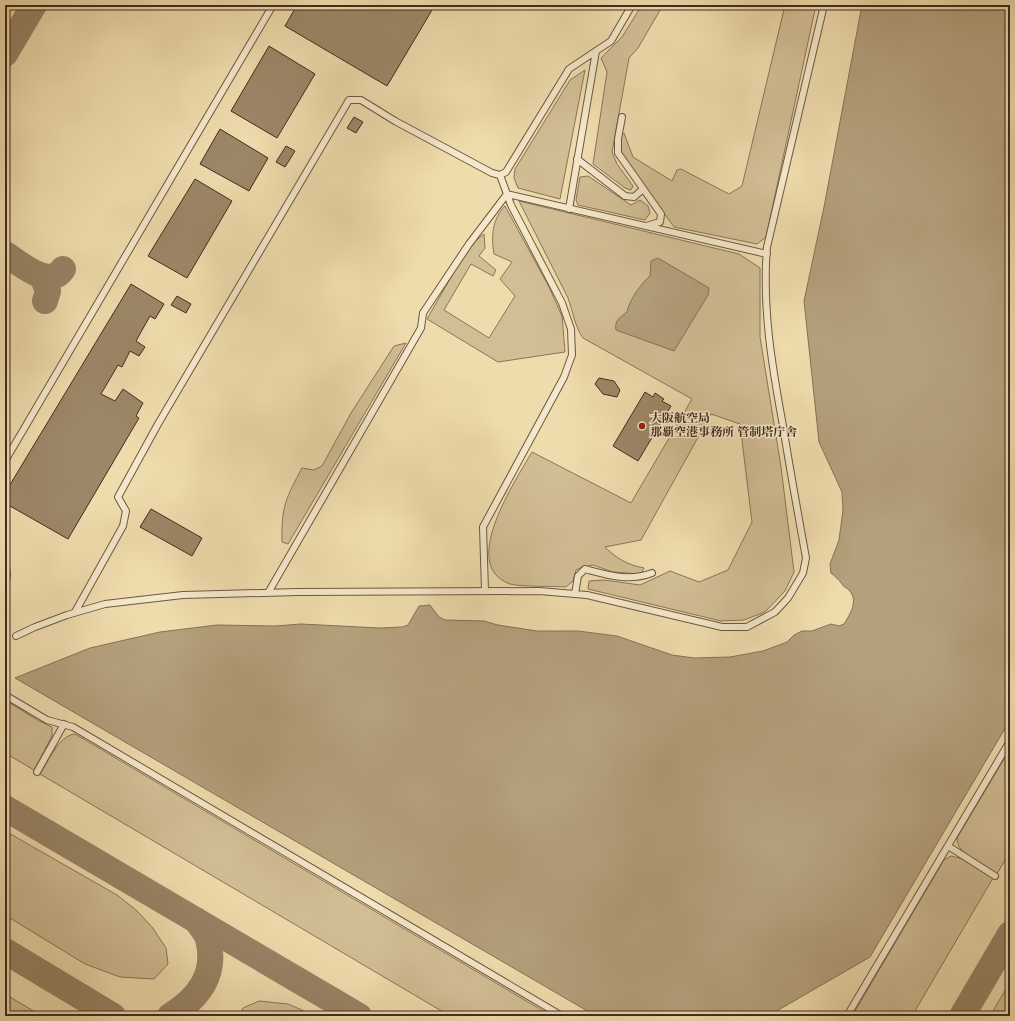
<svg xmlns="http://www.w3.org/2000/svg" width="1015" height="1021" font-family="'Old Standard TT','Noto Serif JP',serif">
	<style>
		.green { fill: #d2be95; stroke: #8a745a }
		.water { fill: #b4a07c; stroke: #867156 }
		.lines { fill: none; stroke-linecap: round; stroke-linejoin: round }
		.taxiway { stroke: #988466; stroke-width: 26 }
		.building { fill: #9c8768; stroke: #422b1e }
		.lane-casing { stroke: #6d5742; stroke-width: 8 }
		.lane { stroke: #f5e8ca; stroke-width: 6 }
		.poi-dot { fill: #8f2418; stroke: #f5e8ca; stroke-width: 1.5 }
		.labels { text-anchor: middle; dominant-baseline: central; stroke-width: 3; stroke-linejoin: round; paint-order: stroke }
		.poi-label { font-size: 12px; font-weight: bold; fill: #422b1e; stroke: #f5e8ca; text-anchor: start }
	</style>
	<rect width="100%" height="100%" fill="#efdcad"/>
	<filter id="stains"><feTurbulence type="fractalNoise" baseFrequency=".005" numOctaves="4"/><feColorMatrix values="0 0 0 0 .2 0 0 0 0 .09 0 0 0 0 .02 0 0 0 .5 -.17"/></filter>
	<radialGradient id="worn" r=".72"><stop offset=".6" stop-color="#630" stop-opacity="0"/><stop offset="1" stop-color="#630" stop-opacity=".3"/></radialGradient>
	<path class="green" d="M642,5H663L638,48L629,58L612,152L617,164L633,186L631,190L625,188L593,164L607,72L601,58L622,37Z
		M785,5H816L766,237L757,244L674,227L622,155L620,137L624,133L633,157L672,181L677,170L681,169L729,194L742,186Z
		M585,70L560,199L518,188L514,178L515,169L570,80Z
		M588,176L631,205L640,200L648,206L650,213L645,220L578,205L576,200L580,177Z
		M519,201L739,254L760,268V337L781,467L794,572L785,591L765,612L744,620L721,621L588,589L589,581L604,580L640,585L670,571L699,582L728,570L752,522L740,424L711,414L641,540L605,547C617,559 628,565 644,568L641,574L613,572L593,565L582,567L576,570L573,581L566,587C553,586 521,587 510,584C458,566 516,480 532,452L631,503L692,399L583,338C575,327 573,312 568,298Z
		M505,206L549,287L562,316L565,352L498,362L427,319L469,246L484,234L485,248L479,256L496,270L493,276L471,264L444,310L489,338L515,296L500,279L512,262L494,254C491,237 492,219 505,206Z
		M406,343L288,544L282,542C281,507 286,498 302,468L314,470L322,466L351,413L394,346Z
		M5,700L39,721L52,727V736L34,770L5,753Z
		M75,734L550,1015L551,1016H450L40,774C49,761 58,736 75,734Z
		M1010,749V851L997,874C984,865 957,856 957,838Z
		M7,832L117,895L136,910L152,927L166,948L168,964L154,979L120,977L85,964L5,915V835Z
		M951,856L963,859L993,878L912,1016H852L944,860Z
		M1010,982V1016H990Z
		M5,994L42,1016H5Z
		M259,1001L288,1004L316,1016H240L243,1008Z"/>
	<path class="water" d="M862,5H1010V720L870,957L768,1016H596L15,678L90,648L160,632L217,625L275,626L301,624L380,628L402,627L408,625L419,606L430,605L439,617L445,620L484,621L498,625L537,631H578L617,636L672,655L694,658L730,657L763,651L787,642L794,635L802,631H812L831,624L839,626L844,624C850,614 859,601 849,590C847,588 843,587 842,584C838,579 836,577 831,573L830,564L839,540L843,510L842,492L819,442L804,301L824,207Z
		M658,258L709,288L708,295L674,351L616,330C614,320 621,317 627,312C629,301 641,283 650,276L651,261Z"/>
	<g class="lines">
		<path class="taxiway" d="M5,54L34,5
			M5,254C20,263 49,290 63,269
			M42,276L48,291L45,301
			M5,808L359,1016
			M5,951L113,1016
			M170,1016C199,998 217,974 208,939C206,932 200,926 196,920
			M962,1016L1010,934"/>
	</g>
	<path class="building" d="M297,5H435L387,86L285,26Z
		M269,46L315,74L277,138L231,111Z
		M354,117L363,122L356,133L347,128Z
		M220,129L268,158L249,191L200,164Z
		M286,146L295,151L285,167L276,162Z
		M195,179L232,201L187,278L148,256Z
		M131,284L164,304L155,319L150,316L136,341L145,347L139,356L130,351L122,367L118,365L101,394L115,401L123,389L143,403L136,416L139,418L68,539L10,506L5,515V493Z
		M177,296L191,304L186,313L171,305Z
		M599,378L614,381L620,390L617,397L603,394L595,384Z
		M645,392L653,397L655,393L664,399L662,401L671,406L638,461L613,446Z
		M151,509L202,538L192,556L140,527Z"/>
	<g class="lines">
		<defs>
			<path id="lane" d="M622,117L618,139V153L661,214L660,222L646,226
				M577,159L625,196L634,197L643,189
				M569,209L596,51
				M5,461L273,5
				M5,558L7,575L5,585
				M485,591L483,527L564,377L572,355L571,329L562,303L511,205L500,175
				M268,593L421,328L423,313L469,244L507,194L767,254
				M575,594L578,576L585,569C608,575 629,582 652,573
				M75,612L123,526L126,511L118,497L158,424L349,100H361L395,121L492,173L500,175L506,172L569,69L611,41L632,5
				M16,636L35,627L67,615L105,604L183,595L298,592L539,591L587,595L722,627H747L775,612L788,598L803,573L806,558C798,514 790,470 783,426C772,366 762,308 767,247L824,5
				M5,695L47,720L73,727L562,1016
				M37,772L64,724
				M948,846L995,876
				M847,1016L1010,741"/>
		</defs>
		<use href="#lane" class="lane-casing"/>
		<use href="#lane" class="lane"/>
	</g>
	<circle class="poi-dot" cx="642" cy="426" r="4"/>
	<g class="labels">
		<g class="poi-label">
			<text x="650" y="419">大阪航空局<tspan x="650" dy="14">那覇空港事務所 管制塔庁舎</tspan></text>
		</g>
	</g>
	<rect width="1015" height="1021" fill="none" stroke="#efdcad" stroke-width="20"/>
	<rect x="6" y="6" width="1003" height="1009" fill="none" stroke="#422b1e" stroke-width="2"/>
	<rect x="10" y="10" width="995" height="1001" fill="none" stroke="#422b1e"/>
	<rect width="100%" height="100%" filter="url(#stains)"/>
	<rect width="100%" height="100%" fill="url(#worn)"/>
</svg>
